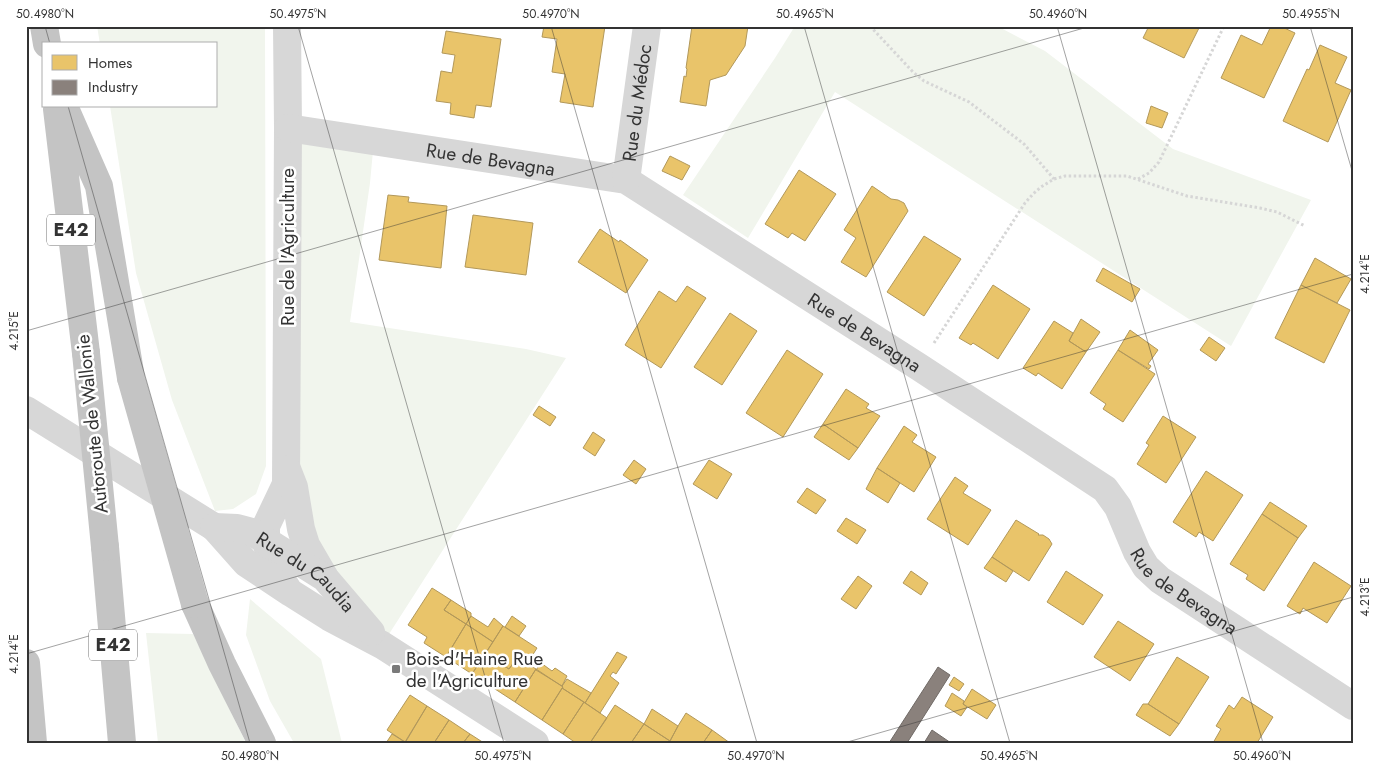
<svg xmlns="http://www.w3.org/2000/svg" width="1379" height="769" font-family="Jost,sans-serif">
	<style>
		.green { fill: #f1f5ed }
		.homes { fill: #e9c46a; stroke: #b2985a }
		.industry { fill: #8a817c; stroke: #706a66 }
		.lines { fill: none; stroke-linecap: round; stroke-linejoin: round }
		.path { stroke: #d6d6d6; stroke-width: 3; stroke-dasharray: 2.5 2.5; stroke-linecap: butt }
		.minor { stroke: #d7d7d7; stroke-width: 28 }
		.highway { stroke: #c4c4c4; stroke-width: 28 }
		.highway-bridge { stroke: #c4c4c4; stroke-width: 28 }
		.ticks { fill: none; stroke: #333; stroke-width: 1; stroke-opacity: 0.45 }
		.poi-dot { fill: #7a7a7a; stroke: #fff; stroke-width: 2 }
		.labels { text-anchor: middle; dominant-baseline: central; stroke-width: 5; stroke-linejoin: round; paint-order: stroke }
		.shield { fill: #fff; stroke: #707070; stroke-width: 1 }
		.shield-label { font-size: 18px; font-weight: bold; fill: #333 }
		.street-label { font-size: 19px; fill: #333; stroke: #fff }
		.poi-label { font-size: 19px; fill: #333; stroke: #fff; text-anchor: start }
		.neatline { fill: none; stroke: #333; stroke-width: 2 }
		.ticks-label { font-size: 12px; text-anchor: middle; fill: #333 }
	</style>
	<rect width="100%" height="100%" fill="#fff"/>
	<path class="green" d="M97,26H265L266,466L256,494L233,509L215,511L172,400L136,273L110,106H216V44H100Z
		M795,26H997L1045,51L1173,149L1311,200L1231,346L835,92L748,238L683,195L775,58Z
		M288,128L374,140L370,183L350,322L526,349L566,358L382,645L301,529Z
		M250,599L321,659L342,743H294L270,701L246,635Z
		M146,633L193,634L246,743H158Z"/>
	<path class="homes" d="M544,26H605L593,107L560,102L565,74L552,72L557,39L542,37Z
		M692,26H748L745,46L726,75L710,80L706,106L680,102L684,76L686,77L687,69L686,68Z
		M1149,26H1200L1184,58L1143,38Z
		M1271,26H1280L1295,33L1264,98L1221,78L1241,35L1262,45Z
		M446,31L501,39L491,107L476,105L474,118L450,114L451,103L436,101L441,71L452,73L455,55L442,53Z
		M1320,45L1347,57L1335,83L1351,90L1328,142L1283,121L1307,69L1309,70Z
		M1151,106L1168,113L1162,128L1146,123Z
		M670,156L690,166L682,180L662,171Z
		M799,170L836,194L805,241L792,233L788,238L765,224Z
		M872,186L891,199L898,200L904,203L908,211L866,277L841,262L856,238L844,230Z
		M388,195L409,197L408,202L447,206L441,268L379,260Z
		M473,215L533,223L526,275L465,267Z
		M600,229L619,242L620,240L648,260L626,293L578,262Z
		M924,236L961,259L924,316L887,292Z
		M1315,258L1351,279L1337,303L1301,285Z
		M1103,268L1140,289L1132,302L1096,281Z
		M993,285L1030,309L998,359L973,343L971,345L959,338Z
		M1301,285L1350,310L1324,363L1275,338Z
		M687,286L706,298L661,368L625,345L659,291L676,302Z
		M730,313L757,331L722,385L694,367Z
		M1081,319L1100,332L1086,352L1069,341Z
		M1054,321L1073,333L1069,341L1086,352L1062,389L1038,373L1036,376L1023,368Z
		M1130,330L1158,350L1148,364L1151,366L1149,369L1118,350Z
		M1209,337L1225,348L1216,361L1200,350Z
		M787,350L823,374L783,437L746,413Z
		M1118,350L1155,374L1123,422L1103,409L1106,404L1090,393Z
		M846,389L869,404L866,408L880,416L858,448L823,424Z
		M539,406L556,417L550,426L533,415Z
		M1163,416L1196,437L1166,483L1137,464L1149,445L1146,443Z
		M823,424L858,448L849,460L814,437Z
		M904,426L917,435L912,442L936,457L914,492L877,468Z
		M593,432L605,440L595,456L583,448Z
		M634,460L646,469L636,484L623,475Z
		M709,460L732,474L717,499L693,484Z
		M877,468L900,483L888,503L866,489Z
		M1206,471L1243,495L1213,541L1199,532L1196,537L1173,522Z
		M955,477L968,486L963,493L991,510L968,545L927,519Z
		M807,488L826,500L816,514L797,502Z
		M1270,502L1307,526L1298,538L1262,514Z
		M1262,514L1298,538L1264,591L1246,579L1248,575L1230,564Z
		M846,518L866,530L857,544L837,531Z
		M1016,520L1039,534L1038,535H1043L1049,539L1052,544L1029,581L992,557Z
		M992,557L1013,571L1006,582L984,568Z
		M1314,562L1351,586L1327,623L1303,608L1300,614L1287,606Z
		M911,571L928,583L921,595L903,583Z
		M1066,571L1103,595L1083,625L1047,602Z
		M858,576L872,586L856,609L841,599Z
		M432,588L451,600L444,610L466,624L446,657L424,643L427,637L408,625Z
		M451,600L471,613V616L466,624L444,610Z
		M471,616L488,627L494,618L503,626L493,642L466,624Z
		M512,616L526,626L519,636L505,627Z
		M1118,621L1154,644L1130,681L1094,657Z
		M466,624L493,642L472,674L446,657Z
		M503,626L537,648L527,664L517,658L509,669L485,654Z
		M617,652L627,657L616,674L613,672L610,676L619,683L600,713L585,703Z
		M485,654L509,669L517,658L536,669L515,702L472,674Z
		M1177,657L1209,677L1179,724L1148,704Z
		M541,663L552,671L555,668L567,676L562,686L536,670Z
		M536,669L563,687L542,720L515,702Z
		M954,677L964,684L959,691L949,685Z
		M567,679L591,693L585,703L562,688L563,687L562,686Z
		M562,688L584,702L563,734L542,720Z
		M972,689L996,705L987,719L963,704Z
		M952,693L964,701L963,704L967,707L961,716L945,706Z
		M410,695L427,706L405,742L387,730Z
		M1242,697L1273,717L1257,743H1213L1221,729L1216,726L1229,705L1234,709Z
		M584,702L607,718L590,743H576L563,734Z
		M1143,704H1148L1179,724L1170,736L1136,715Z
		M615,705L644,724L631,743H590Z
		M427,706L449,720L434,743H405Z
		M652,709L678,726L670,741L644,724Z
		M686,713L712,730L703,743H672L670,741L678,726Z
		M449,720L470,734L463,743H434Z
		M644,724L670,741L669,743H631Z
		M712,730L730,743H703Z
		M392,734L405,742V743H386Z
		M470,734L484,743H463Z"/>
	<path class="industry" d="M938,667L950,675L907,743H889Z
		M932,730L951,743H924Z"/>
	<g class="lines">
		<path class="path" d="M870,26L913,72L924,81L969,102L1024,144L1054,179
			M1138,179L1149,173L1159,162L1224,26
			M934,343L1025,203L1033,194L1041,187L1054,179L1065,176H1127L1187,196L1260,208L1277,212L1305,226"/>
		<g class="minor">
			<path d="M287,26L288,128L286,484L266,526V540L269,554L276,571L287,588"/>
			<path id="s1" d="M288,128L626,180L919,367L1105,489L1118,507L1137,552L1146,567L1160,580L1353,706"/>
			<path id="s2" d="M626,180L647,26"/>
			<path d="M26,410L214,527L246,563L291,593L329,617L382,645L535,743"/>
			<path d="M287,469L294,487L301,529L306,545L324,576"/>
			<path id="s3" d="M214,527L237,528L252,532L325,578L371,632"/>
		</g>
		<path class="highway" d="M44,26L47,44
			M64,106L99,186L131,378
			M57,109L86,353
			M105,547L122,743
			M195,604L222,664L262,743
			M26,663L33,743"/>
		<path class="highway-bridge" d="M86,353L105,547
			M131,378L195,604"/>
	</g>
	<path class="ticks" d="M45,26L50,44M298,26L504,743M551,26L757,743M804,26L1010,743M1057,26L1263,743M1310,26L1353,174M68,106L250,743M26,331L1091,26M26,654L1353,274M844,743L1353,597"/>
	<rect class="poi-dot" x="391" y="664" width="10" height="10" rx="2.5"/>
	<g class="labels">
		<g class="shield">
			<rect x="47" y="214.5" width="48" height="31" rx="4"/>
			<rect x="89" y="629.5" width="48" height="31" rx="4"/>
		</g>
		<g class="shield-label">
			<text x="71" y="230">E42</text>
			<text x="113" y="645">E42</text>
		</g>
		<g class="street-label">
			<text stroke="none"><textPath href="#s2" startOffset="78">Rue du Médoc</textPath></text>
			<text stroke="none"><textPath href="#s1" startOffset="205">Rue de Bevagna</textPath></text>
			<text transform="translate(287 247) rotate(-90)">Rue de l'Agriculture</text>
			<text stroke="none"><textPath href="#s1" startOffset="625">Rue de Bevagna</textPath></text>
			<text transform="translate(92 424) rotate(-96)">Autoroute de Wallonie</text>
			<text stroke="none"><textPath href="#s3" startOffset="106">Rue du Caudia</textPath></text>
			<text stroke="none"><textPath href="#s1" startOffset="1045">Rue de Bevagna</textPath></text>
		</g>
		<g class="poi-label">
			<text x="406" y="658">Bois-d'Haine Rue<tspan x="406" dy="22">de l'Agriculture</tspan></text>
		</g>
	</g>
	<rect width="1379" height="769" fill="none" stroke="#ffffff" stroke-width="55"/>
	<rect x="42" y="42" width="175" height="65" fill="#ffffff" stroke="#adadad"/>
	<rect x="52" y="55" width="25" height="15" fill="#e9c46a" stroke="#adadad"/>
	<text x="88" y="68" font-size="15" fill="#333333">Homes</text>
	<rect x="52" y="80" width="25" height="15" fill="#8a817c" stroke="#adadad"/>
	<text x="88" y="92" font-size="15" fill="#333333">Industry</text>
	<rect x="28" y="28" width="1324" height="714" class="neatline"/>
	<g class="ticks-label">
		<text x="45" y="18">50.4980°N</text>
		<text x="298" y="18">50.4975°N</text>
		<text x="551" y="18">50.4970°N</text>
		<text x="805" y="18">50.4965°N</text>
		<text x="1058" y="18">50.4960°N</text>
		<text x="1311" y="18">50.4955°N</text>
		<text transform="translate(1365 274) rotate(-90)" y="4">4.214°E</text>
		<text transform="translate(14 331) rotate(-90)" y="4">4.215°E</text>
		<text transform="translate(1365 597) rotate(-90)" y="4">4.213°E</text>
		<text transform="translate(14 654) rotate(-90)" y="4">4.214°E</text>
		<text x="250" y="760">50.4980°N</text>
		<text x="503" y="760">50.4975°N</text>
		<text x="756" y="760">50.4970°N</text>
		<text x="1009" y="760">50.4965°N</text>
		<text x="1262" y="760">50.4960°N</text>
	</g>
</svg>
